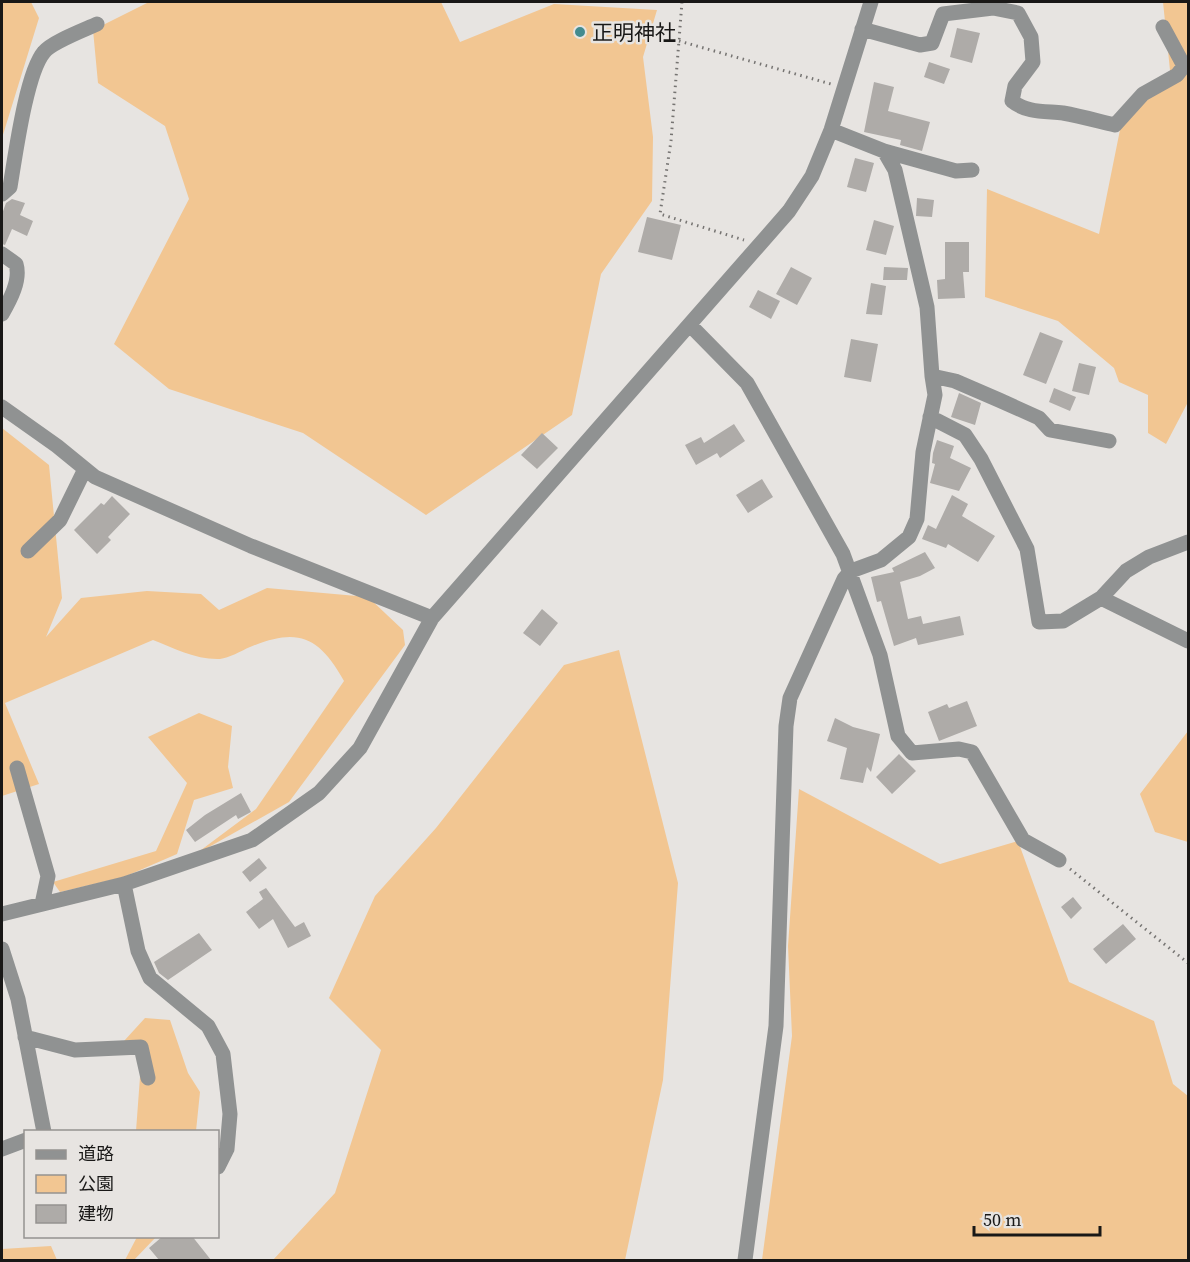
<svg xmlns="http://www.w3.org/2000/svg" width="1190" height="1262" font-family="'Source Serif 4','Noto Sans JP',serif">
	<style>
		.green { fill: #f2c692 }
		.building { fill: #aeaba8 }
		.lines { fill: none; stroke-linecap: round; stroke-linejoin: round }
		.path { stroke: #767472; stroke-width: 3; stroke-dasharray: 1.5 4.5; stroke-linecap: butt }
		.minor { stroke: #909292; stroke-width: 15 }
		.poi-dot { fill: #438b8f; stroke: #e7e4e1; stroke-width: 2 }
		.labels { text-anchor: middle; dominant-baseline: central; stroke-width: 5; stroke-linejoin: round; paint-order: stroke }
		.poi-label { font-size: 21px; fill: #191817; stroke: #e7e4e1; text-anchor: start }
	</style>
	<rect width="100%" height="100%" fill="#e7e4e1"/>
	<path class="green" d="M2,2H31L39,18L2,138Z
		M149,2H441L460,42L554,4L657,10L643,57L653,137L652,201L601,274L572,415L426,515L303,433L169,389L114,344L189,199L165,126L98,83L93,30Z
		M1163,2H1188V402L1166,444L1148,433V395L1119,382L1114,368L1058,321L985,297L987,189L1099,234L1123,115L1171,80Z
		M2,428L49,465L62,598L46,637L81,598L147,591L201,594L219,610L267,588L368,597L403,630L405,645L289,802L193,856L256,809L344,681C319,636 298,627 250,647C241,651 229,658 220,659C196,660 174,648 153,640L5,703L39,784L2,796Z
		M619,650L678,883L663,1080L625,1260H273L335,1193L381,1050L329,998L375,896L436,828L564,665Z
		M199,713L232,726L228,767L233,788L194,800L177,854L124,877L60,892L53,882L156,851L187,783L148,737Z
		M1188,731V842L1155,832L1140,794Z
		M799,789L940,864L1018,841L1069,982L1154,1021L1173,1084L1188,1096V1260H762L792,1036L788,946Z
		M145,1018L170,1020L188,1073L200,1092L196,1131H136L142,1050L124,1041Z
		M137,1237H156L134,1260H125Z
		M51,1246L57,1260H2V1249Z"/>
	<path class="building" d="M957,28L980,33L972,63L950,57Z
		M929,62L950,69L944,84L924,77Z
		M874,82L894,87L888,111L930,122L922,151L900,145L901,140L864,132Z
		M855,158L874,163L866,192L847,187Z
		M917,198L934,200L932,217L916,216Z
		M12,199L25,203L20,215L33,221L27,236L12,229L5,245L2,244V214L6,203Z
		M647,217L681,225L672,260L638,252Z
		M874,220L894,226L886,255L866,250Z
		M945,242H969V272H963L965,298L938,299L937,280L945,279Z
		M791,267L812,278L797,305L776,294Z
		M884,267L908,268L907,280H883Z
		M871,283L886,286L882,315L866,314Z
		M758,290L780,301L771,319L749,307Z
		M1040,332L1063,341L1046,384L1023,375Z
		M851,339L878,344L871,382L844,377Z
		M1079,363L1096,367L1089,395L1072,391Z
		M1054,388L1076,397L1070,411L1049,402Z
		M959,393L981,403L975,425L951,417Z
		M734,424L745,441L720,458L717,453L696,465L685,445L701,437L704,443Z
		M542,433L558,448L537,469L521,455Z
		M937,440L954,446L950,458L971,468L959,491L930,483L935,464L932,463L933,453Z
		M762,479L773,497L748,513L736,495Z
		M952,495L968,504L962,516L995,536L978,562L948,544L946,548L922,539L928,525L936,529Z
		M112,496L130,514L108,537L111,540L97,554L74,530L101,503L104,505Z
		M925,552L935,568L920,576L900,582L908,619L921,616L923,624L960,616L964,635L918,645L916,638L894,646L881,601L877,602L871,577L894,572L892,568Z
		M542,609L558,623L540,646L523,633Z
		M967,701L977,726L939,741L928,712L947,704L949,708Z
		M835,718L853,727L880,734L871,772L867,767L863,783L840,779L847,748L827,741Z
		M899,754L916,771L892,794L876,777Z
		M241,793L251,812L238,819L236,815L195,842L186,830L205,815Z
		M259,858L267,868L250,882L242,872Z
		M266,888L295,927L304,922L311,936L288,948L273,919L259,929L246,912L263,899L259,892Z
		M1073,897L1082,908L1071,919L1061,907Z
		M1123,924L1136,939L1106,964L1093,949Z
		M199,933L212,950L168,980L159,973L154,962Z
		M163,1236H192L211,1260H159L149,1248Z"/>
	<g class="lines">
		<path class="path" d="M682,2L671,141L660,214L744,240
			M679,41L831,84
			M1070,869L1188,963"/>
		<path class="minor" d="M862,29L920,45L932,43L943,14L993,8L1018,13L1031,37L1033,62L1015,86L1012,101C1027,113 1045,111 1063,113C1080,116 1098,121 1115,125L1143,94L1177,75L1184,66L1163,27
			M831,130L884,151L895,170L927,307L932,376
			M884,151L956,171L972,170
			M2,194L10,187C15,158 26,73 44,52C52,42 84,30 97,24
			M2,254L16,264C21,280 10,300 2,314
			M690,325L747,383L843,554L880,655L898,736L912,753L959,749L972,752L1023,840L1059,860
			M2,407L57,446L95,477L251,546L432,618
			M930,417L965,435L981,459L1027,549L1039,622L1063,621L1101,598L1188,641
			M28,551L60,520L85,469
			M1101,598L1126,571L1149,557L1188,542
			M17,768L48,876L42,904
			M124,884L138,951L150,978L208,1026L223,1054L230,1114L227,1149L218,1167
			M2,914L124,884L252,840L319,793L360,748L432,618L789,211L812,176L831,130L871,2
			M2,949L18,999L44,1132
			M25,1037L75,1050L141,1047L148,1078
			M2,1149L26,1140
			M745,1260L776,1026L786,726L790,698L844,579L851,571L881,560L909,537L917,519L923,452L935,395L932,376L955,381L999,400L1039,418L1050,430L1109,441"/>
	</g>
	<circle class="poi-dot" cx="580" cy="32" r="6"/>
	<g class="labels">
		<g class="poi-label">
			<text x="592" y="32">正明神社</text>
		</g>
	</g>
	<rect width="1190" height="1262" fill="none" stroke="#191817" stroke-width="6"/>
	<rect x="24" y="1130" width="195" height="108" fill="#e7e4e1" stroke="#959290" stroke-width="1.5"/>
	<rect x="36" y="1150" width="30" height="9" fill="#909292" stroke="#959290" stroke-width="1.5"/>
	<text x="78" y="1160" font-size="18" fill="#191817">道路</text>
	<rect x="36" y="1175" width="30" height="18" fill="#f2c692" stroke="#959290" stroke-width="1.5"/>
	<text x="78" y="1190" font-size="18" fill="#191817">公園</text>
	<rect x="36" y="1205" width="30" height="18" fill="#aeaba8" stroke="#959290" stroke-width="1.5"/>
	<text x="78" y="1220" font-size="18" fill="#191817">建物</text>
	<path d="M974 1226v9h126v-9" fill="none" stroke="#191817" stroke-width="3"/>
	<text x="983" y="1226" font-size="18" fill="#191817" stroke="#e7e4e1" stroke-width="4.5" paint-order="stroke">50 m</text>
</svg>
